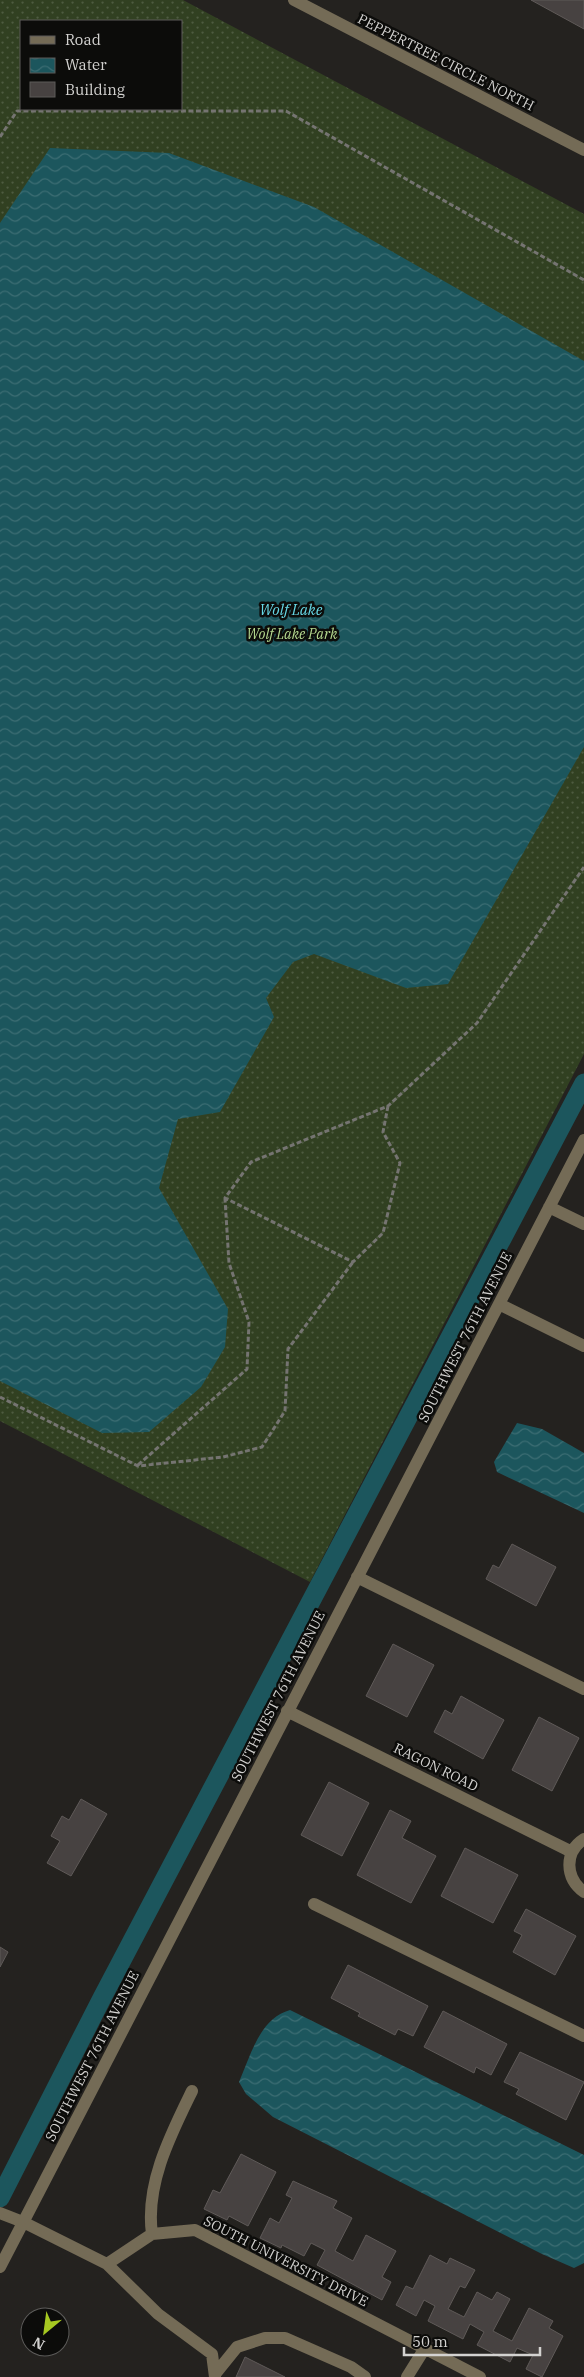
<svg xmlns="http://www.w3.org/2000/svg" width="584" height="2377" font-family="'IBM Plex Serif',serif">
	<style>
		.grass { fill: url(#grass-dots); fill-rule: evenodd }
		.water { fill: url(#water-waves) }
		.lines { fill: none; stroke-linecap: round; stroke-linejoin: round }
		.canal { stroke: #1c565d; stroke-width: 19 }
		.building { fill: #474241; stroke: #5f5a58 }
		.path { stroke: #757471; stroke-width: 3; stroke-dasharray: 5 2.5; stroke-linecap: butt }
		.minor { stroke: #746b56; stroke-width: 12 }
		.labels { text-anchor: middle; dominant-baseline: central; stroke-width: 5; stroke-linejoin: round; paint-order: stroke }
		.street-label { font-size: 14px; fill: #d3d2d0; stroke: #0c0c0a }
		.park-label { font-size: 14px; font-style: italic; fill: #b4d88f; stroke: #0c0c0a }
		.water-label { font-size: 15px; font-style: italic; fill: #66d8e6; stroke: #0c0c0a }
	</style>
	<defs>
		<pattern id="grass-dots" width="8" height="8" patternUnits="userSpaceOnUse" patternTransform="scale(1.25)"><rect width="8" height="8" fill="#314021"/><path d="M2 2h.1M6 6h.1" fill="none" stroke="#4e5b40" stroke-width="1.8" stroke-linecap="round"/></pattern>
		<pattern id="water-waves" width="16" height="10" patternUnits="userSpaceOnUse" patternTransform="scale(1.25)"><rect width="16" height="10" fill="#1c565d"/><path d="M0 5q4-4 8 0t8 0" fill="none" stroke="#3c6d73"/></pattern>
	</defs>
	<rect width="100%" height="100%" fill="#24221f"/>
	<path class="grass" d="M0,0H183L584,214V1054L310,1582L0,1421ZM21,21H181V109H21Z"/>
	<path class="water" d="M50,148L169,153L314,207L584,361V747L448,984L406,988L314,954L293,962L266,998L274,1017L220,1112L178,1119L159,1188L228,1309L225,1347L201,1387L149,1432L102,1433L0,1381V223Z
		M517,1423L542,1429L584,1453V1513L497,1472L494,1462Z
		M290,2010L584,2155V2263L574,2268L542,2254L273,2117L246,2094L239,2082C251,2055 259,2019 290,2010Z"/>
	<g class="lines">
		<path class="canal" d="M0,2198L102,1998L584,1083"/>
	</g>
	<path class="building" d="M531,0H584V29Z
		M512,1544L556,1567L536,1606L486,1579L493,1565L499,1568Z
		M393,1644L434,1665L407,1717L366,1696Z
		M461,1696L504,1720L483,1759L434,1732L445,1710L452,1714Z
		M539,1717L579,1738L552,1791L512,1770Z
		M329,1782L369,1803L342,1856L301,1835Z
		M81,1799L107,1814L71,1876L47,1863L60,1841L51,1836L62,1816L69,1820Z
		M390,1810L411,1821L402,1838L436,1856L411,1903L357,1875Z
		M465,1848L518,1875L493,1923L441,1896Z
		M526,1909L576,1936L555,1975L513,1952L522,1935L514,1931Z
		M0,1947L8,1952L0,1967Z
		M348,1965L428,2006L413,2036L398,2029L395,2035L358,2016L360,2013L331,1998Z
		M443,2011L507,2044L491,2075L476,2067L474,2073L424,2047Z
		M520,2052L584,2082L566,2120L516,2094L519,2089L504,2082Z
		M241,2154L276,2172L248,2226L229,2216L227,2220L204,2209L213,2190L220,2193Z
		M293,2181L337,2201L333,2208L352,2218L335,2251L353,2261L366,2235L396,2251L382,2277L391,2282L382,2300L317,2265L325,2250L311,2243L304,2256L282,2245L281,2248L260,2238L270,2218L279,2223L292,2198L286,2195Z
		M430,2255L447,2264L450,2258L475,2270L465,2288L460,2286L448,2309L464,2317L477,2292L492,2300L497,2292L510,2299L493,2331L512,2341L529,2308L553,2321L549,2328L563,2336L542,2377L526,2369L533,2355L517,2348L510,2362L477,2345L484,2332L470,2324L463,2339L428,2321L435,2306L424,2300L416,2316L396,2305L406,2286L413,2289Z
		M245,2357L285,2377H236Z"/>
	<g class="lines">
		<path class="path" d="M0,137L17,111H286L584,280
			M388,1106L383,1132L400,1163L383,1233L353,1262L225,1198L251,1162L388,1106L477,1023L584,867
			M0,1397L138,1466L223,1457L262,1447L285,1411L288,1349L353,1262
			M138,1465L247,1369L249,1322L229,1263L225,1199"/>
		<path class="minor" d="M294,0L584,150
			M549,1207L584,1224
			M499,1304L584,1346
			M357,1577L584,1689
			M287,1711L572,1852
			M584,1839C564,1852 565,1878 584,1892
			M314,1904L584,2036
			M0,2213L23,2222L107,2264L152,2234L195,2230L480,2377
			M152,2234C145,2184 171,2134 192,2091
			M107,2264L158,2314L212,2354L215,2377
			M0,2267L584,1140
			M216,2373L237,2347L265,2338H285L351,2367L365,2377
			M407,2377L425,2348"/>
	</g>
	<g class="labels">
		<g class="street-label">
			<text transform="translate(446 62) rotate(27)">PEPPERTREE CIRCLE NORTH</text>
			<text transform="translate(465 1337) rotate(-63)">SOUTHWEST 76TH AVENUE</text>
			<text transform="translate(278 1696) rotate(-63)">SOUTHWEST 76TH AVENUE</text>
			<text transform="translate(436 1767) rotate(26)">RAGON ROAD</text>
			<text transform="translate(92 2056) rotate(-63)">SOUTHWEST 76TH AVENUE</text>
			<text transform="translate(286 2261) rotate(27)">SOUTH UNIVERSITY DRIVE</text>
		</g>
		<g class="park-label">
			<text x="292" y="634">Wolf Lake Park</text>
		</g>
		<g class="water-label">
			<text x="291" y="609">Wolf Lake</text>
		</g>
	</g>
	<rect x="20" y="20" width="162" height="90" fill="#0c0c0a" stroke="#5c5b59"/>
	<rect x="30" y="36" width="25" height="8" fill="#746b56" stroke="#5c5b59"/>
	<text x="65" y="45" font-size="15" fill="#d3d2d0">Road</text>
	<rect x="30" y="58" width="25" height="15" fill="url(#water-waves)" stroke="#5c5b59"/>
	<text x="65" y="70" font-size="15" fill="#d3d2d0">Water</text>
	<rect x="30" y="82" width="25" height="15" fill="#474241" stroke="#5c5b59"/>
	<text x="65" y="95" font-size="15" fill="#d3d2d0">Building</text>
	<g transform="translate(45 2332) rotate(209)"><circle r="24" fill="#0c0c0a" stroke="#5c5b59"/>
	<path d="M0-4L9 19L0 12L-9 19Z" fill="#a6c821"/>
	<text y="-8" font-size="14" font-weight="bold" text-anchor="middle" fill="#d3d2d0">N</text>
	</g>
	<path d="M404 2347v8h136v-8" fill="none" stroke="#d3d2d0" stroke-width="2.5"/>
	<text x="412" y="2347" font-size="15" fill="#d3d2d0" stroke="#0c0c0a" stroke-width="4" paint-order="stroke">50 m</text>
</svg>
